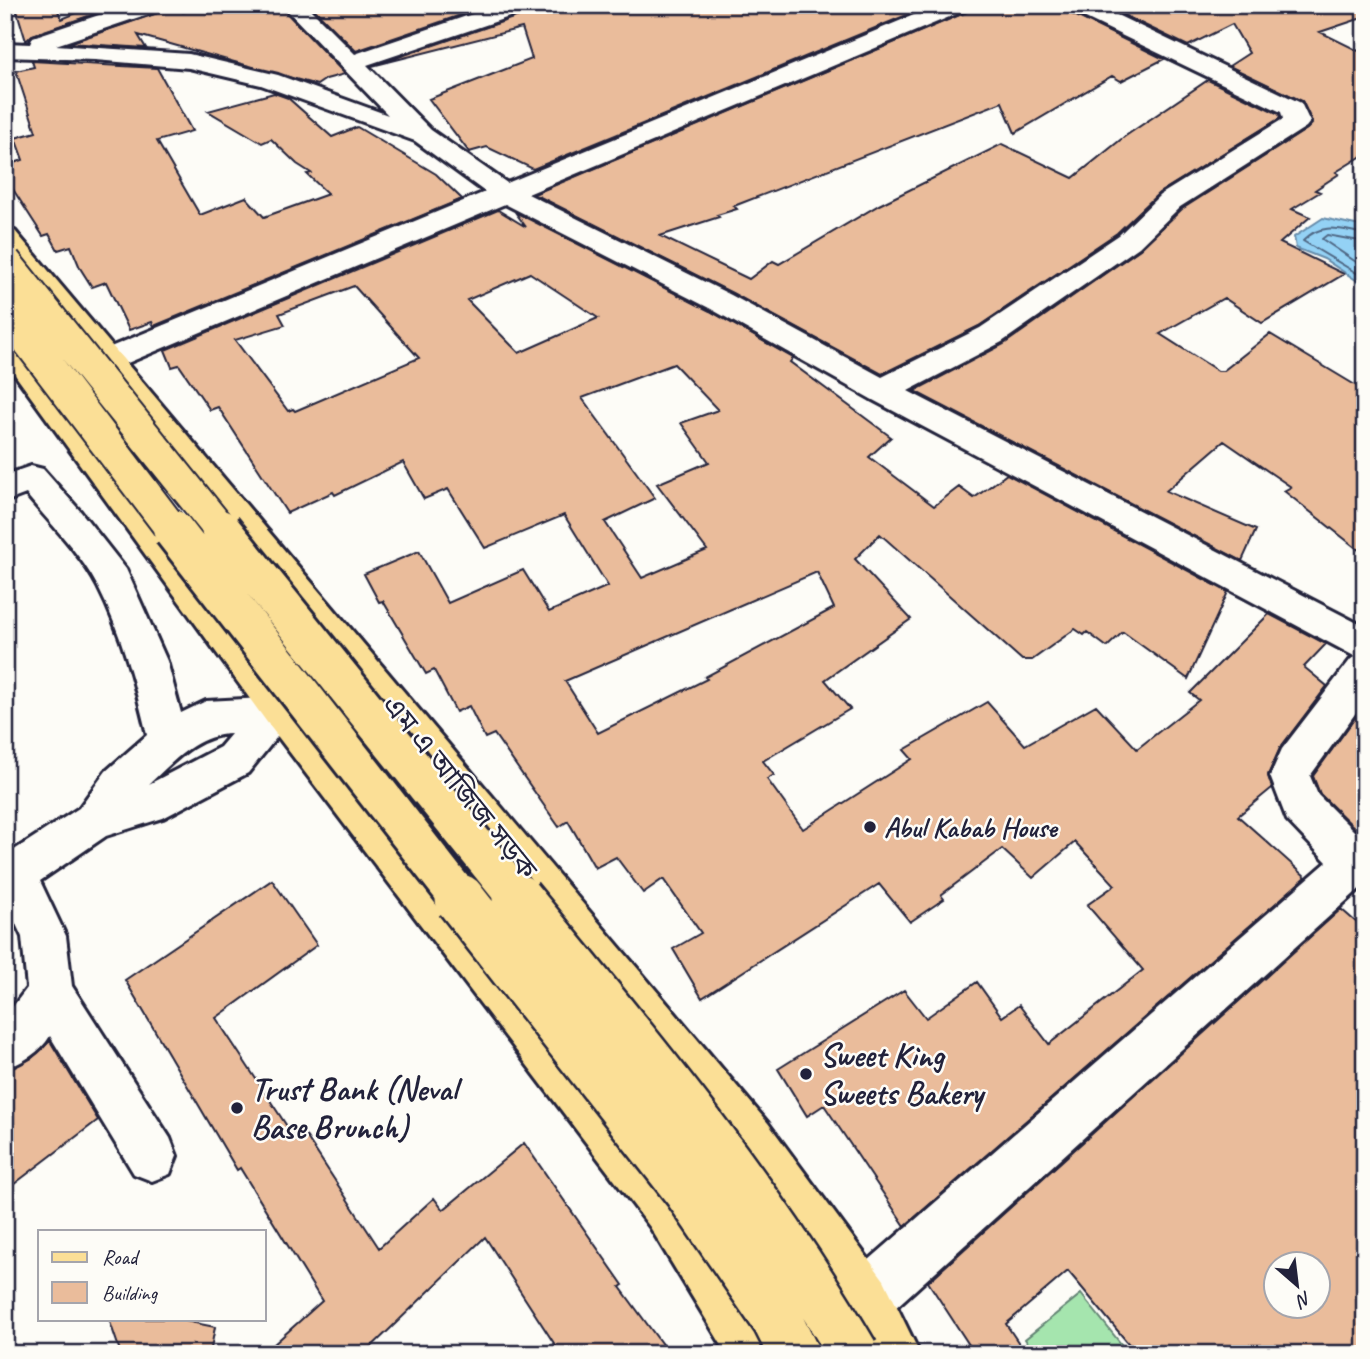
<svg xmlns="http://www.w3.org/2000/svg" width="1370" height="1359" font-family="Caveat,'Noto Sans Bengali',sans-serif">
	<style>
		.green { fill: #a5e5ae; stroke: #648474; stroke-width: 2 }
		.water { fill: #94d2f5; stroke: #668cab; stroke-width: 2 }
		.lines { fill: none; stroke-linecap: round; stroke-linejoin: round }
		.shore { stroke: #506885; stroke-width: 2 }
		.building { fill: #eabc9b; stroke: #22223b; stroke-width: 2; fill-rule: evenodd }
		.minor-casing { stroke: #22223b; stroke-width: 6 }
		.major-casing { stroke: #22223b; stroke-width: 6 }
		.minor { fill: #fdfcf7; fill-rule: evenodd }
		.major { fill: #fbdf96; fill-rule: evenodd }
		.highway-bridge-far2-casing { stroke: #22223b; stroke-width: 36; stroke-linecap: butt }
		.highway-bridge-far1-casing { stroke: #22223b; stroke-width: 45; stroke-linecap: butt }
		.highway-bridge-casing { stroke: #22223b; stroke-width: 54; stroke-linecap: butt }
		.highway-bridge-far2 { stroke: #fbdf96; stroke-width: 32 }
		.highway-bridge-far1 { stroke: #fbdf96; stroke-width: 39 }
		.highway-bridge { stroke: #fbdf96; stroke-width: 49 }
		.poi-dot { fill: #22223b; stroke: #fdfcf7; stroke-width: 2.5 }
		.labels { text-anchor: middle; dominant-baseline: central; stroke-width: 5; stroke-linejoin: round; paint-order: stroke }
		.street-label { font-size: 28px; fill: #22223b; stroke: #fdfcf7 }
		.poi-label { font-size: 28px; font-weight: bold; fill: #22223b; stroke: #fdfcf7; text-anchor: start }
		.near-poi-label { font-size: 33px; font-weight: bold; fill: #22223b; stroke: #fdfcf7; text-anchor: start }
	</style>
	<rect width="100%" height="100%" fill="#fdfcf7"/>
	<filter id="ink" filterUnits="userSpaceOnUse"><feTurbulence type="fractalNoise" baseFrequency=".0143" numOctaves="2"/><feDisplacementMap in="SourceGraphic" scale="14" xChannelSelector="R" yChannelSelector="G"/><feConvolveMatrix kernelMatrix="1 2 1 2 8 2 1 2 1" color-interpolation-filters="sRGB"/></filter>
	<g filter="url(#ink)">
		<path class="green" d="M1081,1294L1129,1354H1035L1025,1339Z"/>
		<path class="water" d="M1323,218L1365,227V286L1324,259L1296,248L1294,237Z"/>
		<g class="lines">
			<path class="shore" d="M1365,234C1342,230 1321,221 1303,241L1365,278
				M1365,242L1327,235L1322,239L1365,268"/>
		</g>
		<path class="building" d="M15,5H55L62,19L93,6L103,11L32,35L26,41Z
			M178,5L183,12L210,5H279L345,74L326,79L317,85L138,35L146,48L69,43L161,12L165,7Z
			M310,5H490L356,51Z
			M525,5H931L533,169L487,147L469,152L429,99L532,59L522,28L372,66L522,15L526,9Z
			M971,5H1064L1068,12L1164,59L1121,81L1112,76L1015,133L1002,102L734,206L737,209L717,215L719,217L660,236L749,279L773,261L779,264L879,205L1002,144L1073,178L1124,137L1208,80L1279,114L1280,118L1159,193L1117,233L979,326L882,374L732,293L534,194L967,12Z
			M1103,5H1365V17L1320,32L1365,54V154L1336,172L1339,174L1315,190L1320,192L1292,209L1310,217L1280,243L1344,274L1262,323L1224,298L1160,334L1218,371H1223L1270,334L1365,391V555L1284,491L1291,487L1224,441L1166,491L1256,530L1242,561L914,391L1004,344L1140,249L1182,209L1307,129L1312,124L1302,101L1229,66L1249,53L1232,24L1188,46Z
			M32,61L157,68L192,131L157,141L200,215L246,197L264,217L328,194L307,174L311,173L297,164L271,139L262,143L208,111L274,93L288,98L332,137L357,127L436,174L462,199L154,326L152,322L129,330L106,282L92,287L80,268L71,246L58,250L49,234L43,236L5,177V166L23,160L15,138L36,132L16,71L34,67Z
			M498,210L526,227L515,212L710,311L793,358L790,362L891,437L869,457L934,506L959,487L974,498L1007,474L1228,592L1188,679L1123,632L1107,647L1087,632L1084,635L1075,629L1032,660H1022L880,534L855,559L911,619L825,680L850,709L763,761L774,775L767,779L803,829L912,759L904,750L987,702L1025,745L1096,705L1137,749L1199,700L1190,693L1269,614L1326,644L1304,667L1327,686L1280,748L1268,775L1272,788L1238,816L1306,877L905,1226L824,1105L807,1116L778,1069L904,990L926,1018L977,982L1002,1017L1019,1005L1049,1044L1143,970L1087,905L1115,885L1075,842L1033,878L1002,849L941,895L944,899L910,922L879,884L702,998L673,949L701,933L663,879L643,893L616,857L595,868L568,821L559,827L494,734L485,738L469,706L456,712L434,670L426,674L383,601L379,602L364,574L419,551L448,603L523,570L549,612L608,586L564,515L485,548L448,489L424,499L403,462L335,495L333,492L287,513L218,407L210,410L179,365L172,367L165,350ZM530,273L598,318L519,353L467,300ZM354,286L419,358L295,411L293,409L288,411L235,340L285,325L279,314ZM674,364L718,410L681,423L709,462L657,484L707,550L642,578L605,522L655,498L582,398ZM817,572L834,608L705,677L707,679L598,733L565,681Z
			M1360,711L1365,715V838L1320,794L1313,776Z
			M272,880L317,945L216,1018L296,1140L304,1133L379,1248L434,1198L443,1210L524,1143L623,1285L620,1287L669,1354H561L485,1237L364,1354H263L322,1301L240,1168L237,1170L125,980Z
			M1341,909L1365,930V1354H1137L1068,1271L1006,1324L1026,1354H975L928,1282ZM1276,1264H1318V1306H1276Z
			M50,1041L98,1120L5,1191V1071L32,1058Z
			M109,1319H185V1321L215,1327L210,1354H121Z"/>
		<g class="lines">
			<defs>
				<path id="minor" d="M129,5H163L160,10L56,45L189,54L278,75L388,115L282,5H306L355,54L499,5H522L524,8L521,13L367,65L431,130L507,183L938,5H969L966,10L528,194L731,295L882,377L980,328L1119,235L1160,195L1283,119L1281,112L1069,10L1066,5H1096L1301,103L1310,122L1306,127L1180,207L1139,247L1002,342L908,391L1365,627V700L1310,776L1318,795L1365,842V884L884,1318L865,1326L846,1318L838,1299L846,1280L1327,862L1287,820L1270,776L1282,749L1351,659L1356,657L871,399L711,309L505,204L118,367L107,370L96,367L92,360L96,353L485,192L415,141L261,85L189,68L95,60L5,57V43L30,44L33,37Z
					M31,466L43,469L81,512L126,569L167,661L181,713L206,701L264,698L293,679L307,675L321,679L326,691L321,703L285,727L248,773L163,818L106,836L40,881L66,936L72,986L170,1138L177,1156L170,1174L152,1181L134,1174L50,1036C40,1053 23,1062 5,1069V1017L27,988L22,937L5,900V856L79,808L106,771L147,735C135,684 122,634 98,587C82,555 49,522 26,494L5,502V475ZM231,734L220,747L149,784C174,761 196,735 231,734Z"/>
				<path id="major" d="M5,228L15,231L768,1123L884,1280L920,1354H864L846,1318L734,1157L5,256Z
					M5,329L16,332L294,697L686,1191L777,1335L785,1354H727L650,1227L266,721L5,361Z"/>
			</defs>
			<use href="#minor" class="minor-casing"/>
			<use href="#major" class="major-casing"/>
			<use href="#minor" class="minor"/>
			<use href="#major" class="major"/>
			<defs>
				<path id="highway-bridge-far2" d="M5,262L222,532
					M5,310L174,532"/>
				<path id="highway-bridge-far1" d="M173,530L461,900
					M221,530L519,900"/>
				<path id="highway-bridge" d="M460,899L688,1190L777,1320L794,1354
					M517,899C640,1048 756,1187 854,1354"/>
			</defs>
			<use href="#highway-bridge-far2" class="highway-bridge-far2-casing"/>
			<use href="#highway-bridge-far1" class="highway-bridge-far1-casing"/>
			<use href="#highway-bridge" class="highway-bridge-casing"/>
			<use href="#highway-bridge-far2" class="highway-bridge-far2"/>
			<use href="#highway-bridge-far1" class="highway-bridge-far1"/>
			<use href="#highway-bridge" class="highway-bridge"/>
		</g>
	</g>
	<g class="poi-dot">
		<circle cx="870" cy="827" r="7"/>
		<circle cx="806" cy="1074" r="7"/>
		<circle cx="237" cy="1108" r="7"/>
	</g>
	<g class="labels">
		<g class="street-label">
			<text transform="translate(460 787) rotate(51)">এম এ আজিজ সড়ক</text>
		</g>
		<g class="poi-label">
			<text x="884" y="827">Abul Kabab House</text>
		</g>
		<g class="near-poi-label">
			<text x="820" y="1055">Sweet King<tspan x="820" dy="38">Sweets Bakery</tspan></text>
			<text x="251" y="1089">Trust Bank (Neval<tspan x="251" dy="38">Base Brunch)</tspan></text>
		</g>
	</g>
	<rect width="1370" height="1359" fill="none" stroke="#fdfcf7" stroke-width="28"/>
	<rect x="14" y="14" width="1342" height="1331" fill="none" stroke="#22223b" stroke-width="2.5" filter="url(#ink)"/>
	<rect x="38" y="1230" width="228" height="91" fill="#fdfcf7" stroke="#a5a5ac" stroke-width="2"/>
	<rect x="52" y="1252" width="35" height="10" fill="#fbdf96" stroke="#a5a5ac" stroke-width="2"/>
	<text x="102" y="1264" font-size="21" fill="#22223b">Road</text>
	<rect x="52" y="1282" width="35" height="21" fill="#eabc9b" stroke="#a5a5ac" stroke-width="2"/>
	<text x="102" y="1300" font-size="21" fill="#22223b">Building</text>
	<g transform="translate(1297 1285) rotate(152)"><circle r="33" fill="#fdfcf7" stroke="#a5a5ac" stroke-width="2"/>
	<path d="M0-5L12 26L0 18L-12 26Z" fill="#22223b"/>
	<text y="-10" font-size="19" font-weight="bold" text-anchor="middle" fill="#22223b">N</text>
	</g>
</svg>
